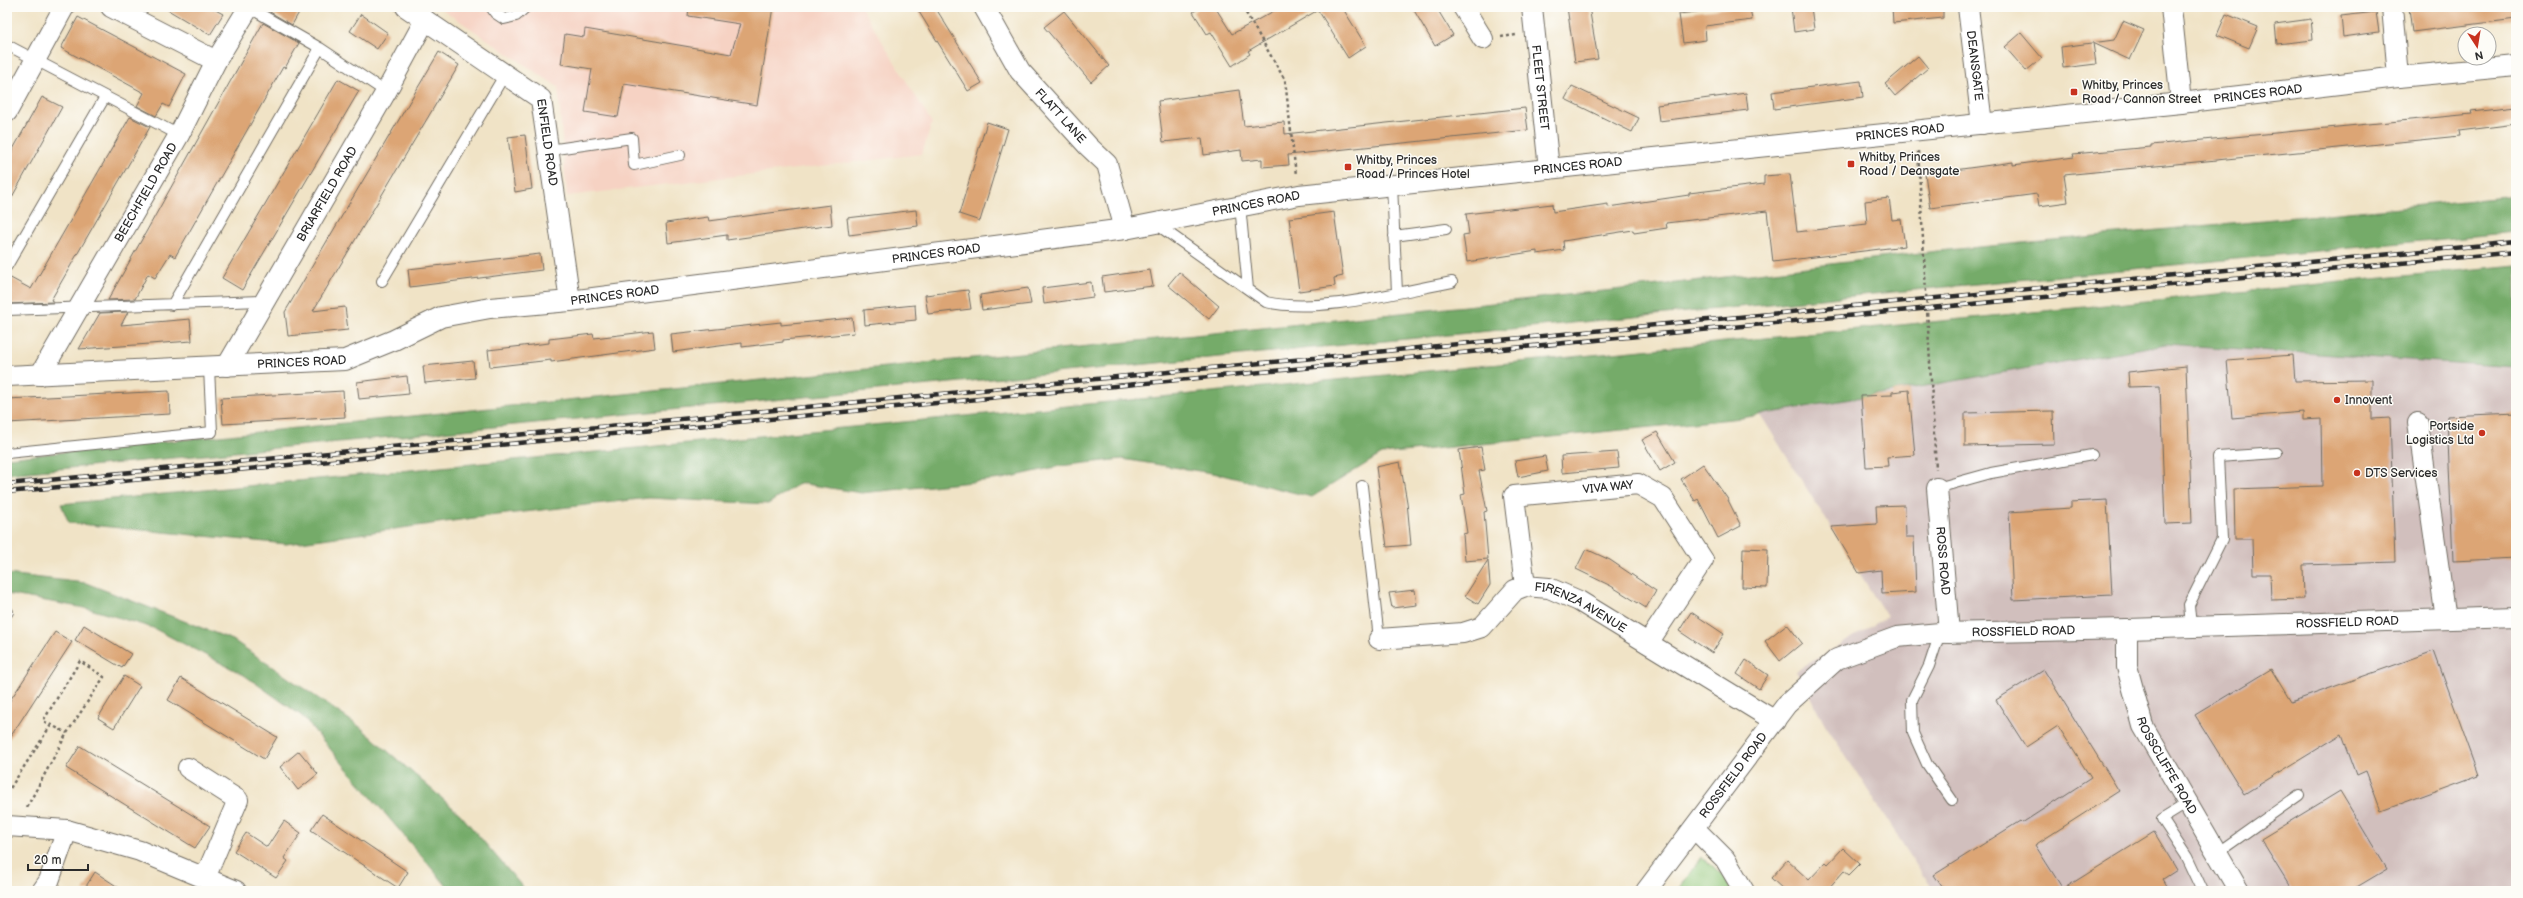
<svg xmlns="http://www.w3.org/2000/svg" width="2523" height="898" font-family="'Balsamiq Sans',sans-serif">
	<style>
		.built { fill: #f6d2c3 }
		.industrial { fill: #d1bfbd }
		.green { fill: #90c679; stroke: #5e7852 }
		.forest { fill: #74ab69; stroke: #506b4a }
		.building { fill: #dca574 }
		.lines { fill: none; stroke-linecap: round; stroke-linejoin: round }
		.lane-casing { stroke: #706b61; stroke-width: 12 }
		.street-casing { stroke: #706b61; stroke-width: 22 }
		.path { stroke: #706b61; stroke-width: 2.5; stroke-dasharray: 3 3; stroke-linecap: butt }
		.lane { stroke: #fff; stroke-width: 10 }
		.street { stroke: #fff; stroke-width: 20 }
		.rail-casing { stroke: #2b2b2b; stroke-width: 4.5 }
		.rail { stroke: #fdfcf7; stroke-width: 3; stroke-dasharray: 9; stroke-linecap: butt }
		.poi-dot { fill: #c8321e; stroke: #fdfcf7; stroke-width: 1.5 }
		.labels { text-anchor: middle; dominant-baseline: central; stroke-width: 3; stroke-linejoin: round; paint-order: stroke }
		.street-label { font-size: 12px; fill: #2b2b2b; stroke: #fdfcf7 }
		.poi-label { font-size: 12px; fill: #2b2b2b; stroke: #fdfcf7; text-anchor: start }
	</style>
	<rect width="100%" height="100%" fill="#fdfcf7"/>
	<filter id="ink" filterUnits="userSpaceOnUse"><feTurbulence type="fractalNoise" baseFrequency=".025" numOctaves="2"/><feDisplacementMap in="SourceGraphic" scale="8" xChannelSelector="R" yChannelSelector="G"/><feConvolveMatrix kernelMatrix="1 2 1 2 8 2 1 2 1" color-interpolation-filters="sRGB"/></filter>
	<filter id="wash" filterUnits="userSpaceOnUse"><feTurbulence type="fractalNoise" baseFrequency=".012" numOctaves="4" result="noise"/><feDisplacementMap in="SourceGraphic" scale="16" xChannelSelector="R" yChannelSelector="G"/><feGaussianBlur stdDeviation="0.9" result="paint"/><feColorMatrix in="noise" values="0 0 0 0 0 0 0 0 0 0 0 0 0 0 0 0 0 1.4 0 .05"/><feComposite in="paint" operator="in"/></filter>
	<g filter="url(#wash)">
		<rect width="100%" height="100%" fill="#f0e3c6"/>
		<path class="built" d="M439,7H861L932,123L922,154L567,196L558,87Z"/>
		<path class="industrial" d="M2166,344L2516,367V891H1933L1825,724L1796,671L1887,617L1760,414Z"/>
		<path class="green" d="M1701,857L1725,878L1731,891H1678Z"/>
		<path class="forest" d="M2516,196V232L7,474V458L1262,328L1668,284L1937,251Z
			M2516,265V367L2166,344L1742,418L1382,454L1312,497L1218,474L1122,459L1060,466L1002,479L861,493L800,483L768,504L649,498L489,516L286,544L69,523L61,504Z
			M7,574L86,583L233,640L360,727L460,814L526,891H451L302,716L244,675L153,628L90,609L7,594Z"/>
		<g id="blocks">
			<path class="building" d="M163,7H210L223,14L210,35Z
				M272,7H302L292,25L270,12Z
				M689,7H773L757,105L624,84L618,117L585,112L592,69L561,64L565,34L584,37L585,29L731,54L740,24L688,16Z
				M916,7H935L982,83L968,91Z
				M1201,7H1215L1232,34L1281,7H1342L1366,46L1348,58L1318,10L1248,51L1250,54L1232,66L1211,32L1207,34L1193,12Z
				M1412,7H1436L1453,35L1435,46Z
				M1567,7H1589L1598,59L1575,62Z
				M1736,7H1750L1752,20L1705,26L1706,40L1683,43L1679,14Z
				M1791,7H1811L1814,29L1794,32Z
				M1892,7H1943V18L1893,23Z
				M2418,7H2516V19L2412,32L2409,8Z
				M1064,11L1109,66L1091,82L1044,27Z
				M2376,12L2379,32L2343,37L2341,16Z
				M361,14L388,33L377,49L350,31Z
				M2226,14L2258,27L2249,48L2217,35Z
				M78,17L186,74L169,107L163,104L156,116L137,106L144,93L61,48Z
				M2311,19L2313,40L2277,44L2275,24Z
				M2123,21L2144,30L2130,60L2093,43L2096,64L2063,68L2061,47L2114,40Z
				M263,23L299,43L285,68L283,67L175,257L170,254L155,278L148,274L135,299L108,300Z
				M2021,33L2042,58L2026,71L2005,47Z
				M439,52L459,65L313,311L345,307L348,330L288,336L285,312Z
				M1918,56L1928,68L1895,96L1885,84Z
				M338,79L359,91L242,290L222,278Z
				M1861,81L1863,97L1774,109L1772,92Z
				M1572,86L1639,118L1632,132L1565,99Z
				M1239,90L1244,126L1284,122L1285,134L1525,108L1528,130L1288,155L1289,165L1262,167V159L1242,161L1241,150L1204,155L1202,138L1163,142L1158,101Z
				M1746,93L1748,110L1659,121L1657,105Z
				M42,97L62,107L7,206V160Z
				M2516,106V124L2459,131L2460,136L2064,175L2068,202L2039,206L2037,194L1930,208L1925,174L2013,162V165L2074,157L2073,154L2151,147V145L2472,114L2471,111Z
				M130,117L150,127L51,300L54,302L7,304V276L31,289Z
				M987,122L1008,129L980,221L959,214Z
				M525,135L532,189L515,192L508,137Z
				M1790,174L1797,232L1867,224L1865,201L1889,198L1892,220L1901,219L1905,246L1773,262L1767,211L1666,223L1667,228L1634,233L1633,230L1563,241L1564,250L1537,254V251L1467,262L1463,235L1469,234L1466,214L1552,204L1553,212L1608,204V207L1689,195V193L1764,184V176Z
				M830,205L832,225L727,240V235L668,243L666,223L708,217L709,221Z
				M916,210L918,226L849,235L847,218Z
				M1334,212L1343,276L1334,278L1335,286L1299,291L1289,218Z
				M540,254L542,270L410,287L408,269Z
				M1150,270L1153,286L1104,292L1102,277Z
				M1179,272L1219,306L1209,319L1168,285Z
				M1091,282L1093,297L1044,304L1042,288Z
				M1028,288L1031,304L982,310L980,295Z
				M968,290L971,309L928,314L925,295Z
				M915,305L916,320L865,325L864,310Z
				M128,312L121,325L190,319L192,341L79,349L100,313Z
				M852,318L854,333L783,340V342L742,347V343L673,352L671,334L781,322V325Z
				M653,331L655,348L551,362V360L490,367L488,350L549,343V339L593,334L594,338Z
				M2293,355L2295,381L2372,380V419L2390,418L2395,562L2303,565L2304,599L2271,600L2270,574H2253L2252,539H2235L2234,489L2322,486L2321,419L2303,420V412L2232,418L2227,360Z
				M473,361L475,378L425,383L423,366Z
				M2186,366L2192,523L2165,524L2160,386L2129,387L2128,372Z
				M407,376L409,394L359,399L357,382Z
				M1909,390L1915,455L1887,457L1888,466L1866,467L1861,396L1892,395V392Z
				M169,391L170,414L7,423V399Z
				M343,391L345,417L223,424L221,398Z
				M2053,411L2054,444L1965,446V413Z
				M2516,413V558L2453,561L2447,416Z
				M1657,432L1675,462L1660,471L1642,440Z
				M1481,447L1485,470L1479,471L1487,511L1484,512L1488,559L1465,561L1463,534L1467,533L1461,495L1465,494L1459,450Z
				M1617,452L1619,468L1562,473L1561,456Z
				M1545,456L1548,471L1518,477L1515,461Z
				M1400,462L1407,502L1411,545L1387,547L1376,467Z
				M1703,464L1727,498L1741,526L1718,538L1698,499L1695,501L1681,479Z
				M2107,500L2112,595L2013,600L2009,512L2071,508V502Z
				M1905,505L1906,537H1914L1916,592L1882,594L1881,570L1859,573L1831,527L1877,524L1876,506Z
				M1743,548L1768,549L1767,588L1742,587Z
				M1586,549L1610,560L1656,591L1646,608L1611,586L1576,569Z
				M1488,560L1490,585L1478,604L1465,596Z
				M1415,590L1417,605L1392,608L1389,593Z
				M1691,612L1724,634L1712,653L1679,631Z
				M1787,624L1802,643L1780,661L1765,641Z
				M84,625L131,654L122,668L75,640Z
				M55,632L72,642L7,742V705Z
				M2434,651L2479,775L2381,811L2366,771L2357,775L2342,734L2244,794L2195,715L2271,669L2291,702Z
				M1746,660L1768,675L1759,689L1737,674Z
				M2044,670L2119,791L2035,845L2063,889L2154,832L2177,870L2163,879L2170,891H1945L1934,875L2020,821L2022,823L2091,778L2058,726L2026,747L1996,700Z
				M124,676L140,686L114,728L98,718Z
				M181,678L277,737L264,759L168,700Z
				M80,746L210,826L195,848L66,768Z
				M299,751L318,774L298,790L280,767Z
				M2340,791L2387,869L2350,891H2293L2261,839Z
				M322,814L408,872L398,888L311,830Z
				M284,821L301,833L284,858L288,861L276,878L234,851L246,833L267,847Z
				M1843,848L1860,864L1849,875L1844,871L1826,891H1785L1771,878L1787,860L1809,880L1826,862L1828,864Z
				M95,872L124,891H83Z"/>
		</g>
	</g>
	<g filter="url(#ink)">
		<use href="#blocks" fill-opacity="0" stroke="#706b61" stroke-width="1"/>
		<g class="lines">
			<defs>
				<path id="lane" d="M491,7L495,13L504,19L516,16L526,7
					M7,45L179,135
					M320,48L386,92
					M549,150L632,138L634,165L680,155
					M1392,185L1397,292
					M1240,205L1248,289
					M1156,224L1266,302C1319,314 1398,292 1452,282
					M1394,236L1446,229
					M7,266L105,97
					M382,281L505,74
					M172,305L320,48L248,7
					M7,310L264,301
					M7,453L212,432L209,368
					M1362,486L1379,639
					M1937,488L1991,473L2092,455
					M7,612H8
					M2191,627L2189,605L2222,539L2218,457L2277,453
					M1940,633L1929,666L1912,700L1913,733L1927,764L1952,800
					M2188,803L2162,819L2187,857L2203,891
					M2217,853L2299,795"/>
				<g id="street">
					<path d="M111,7L216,61"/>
					<path id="s1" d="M406,7L541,99L570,301"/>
					<path id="s2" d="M984,7L1020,71L1088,146L1107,164L1125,229"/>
					<path d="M1463,7L1483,39"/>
					<path id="s3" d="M1532,7L1549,169"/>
					<path id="s4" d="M1968,7L1982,124"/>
					<path d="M2171,7L2181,103"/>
					<path d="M2392,7L2398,77"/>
					<path d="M7,112L64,7"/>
					<path id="s5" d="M227,366L386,92L425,20"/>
					<path id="s6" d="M40,375L179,135L216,61L249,7"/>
					<path id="s7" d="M7,376L345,360L394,340L441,317L490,308L570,301L1125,229L1299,195L2181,103L2398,77L2516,66"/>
					<path d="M2418,423L2446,619"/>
					<path id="s8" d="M1937,488L1949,633"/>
					<path id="s9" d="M1525,586L1514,496L1638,484L1663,498L1703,560L1648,643"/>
					<path id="s10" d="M2127,629V667L2143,726L2239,891"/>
					<path id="s11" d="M1379,639L1463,633L1482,627L1515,590L1525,586L1549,588L1579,601L1775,721"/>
					<path d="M188,768L238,800L205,878"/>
					<path d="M7,826L67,830L140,851L236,891"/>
					<path d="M1694,828L1725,859L1744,891"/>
					<path d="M42,891L49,881L67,830"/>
					<path id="s12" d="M1646,891L1787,704L1837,659L1897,637L1940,633L2127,629L2516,617"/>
				</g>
			</defs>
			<use href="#lane" class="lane-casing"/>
			<use href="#street" class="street-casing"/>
			<path class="path" d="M1246,7V13L1285,80L1296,175
				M1501,37L1516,35
				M1918,151L1936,469
				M7,793L51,725
				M27,807L67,733L104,677L80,661L43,721L67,733"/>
			<use href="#lane" class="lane"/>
			<use href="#street" class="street"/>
			<defs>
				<path id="rail" d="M7,484L2516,242
					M7,492L2516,252"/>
			</defs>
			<use href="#rail" class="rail-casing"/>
			<use href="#rail" class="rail"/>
		</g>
	</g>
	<g class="poi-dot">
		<rect x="2070" y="88" width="8" height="8" rx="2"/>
		<rect x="1847" y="160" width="8" height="8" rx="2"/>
		<rect x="1344" y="163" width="8" height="8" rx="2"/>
		<circle cx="2337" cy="400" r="4"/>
		<circle cx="2482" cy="433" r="4"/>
		<circle cx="2357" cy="473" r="4"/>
	</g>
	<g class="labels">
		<g class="street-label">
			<text stroke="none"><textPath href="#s4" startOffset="59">DEANSGATE</textPath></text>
			<text stroke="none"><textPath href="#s3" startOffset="81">FLEET STREET</textPath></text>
			<text stroke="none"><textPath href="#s7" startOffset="2275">PRINCES ROAD</textPath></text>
			<text stroke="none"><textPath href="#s2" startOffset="134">FLATT LANE</textPath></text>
			<text stroke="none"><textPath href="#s7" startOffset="1915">PRINCES ROAD</textPath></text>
			<text stroke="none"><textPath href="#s1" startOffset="207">ENFIELD ROAD</textPath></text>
			<text stroke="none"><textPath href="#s7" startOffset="1591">PRINCES ROAD</textPath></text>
			<text stroke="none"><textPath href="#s6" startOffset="211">BEECHFIELD ROAD</textPath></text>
			<text stroke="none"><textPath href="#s5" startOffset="199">BRIARFIELD ROAD</textPath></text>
			<text stroke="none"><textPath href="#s7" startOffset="1267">PRINCES ROAD</textPath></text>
			<text stroke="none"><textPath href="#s7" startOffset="943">PRINCES ROAD</textPath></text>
			<text stroke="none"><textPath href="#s7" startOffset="619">PRINCES ROAD</textPath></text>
			<text stroke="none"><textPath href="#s7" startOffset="295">PRINCES ROAD</textPath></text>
			<text stroke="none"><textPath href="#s9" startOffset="185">VIVA WAY</textPath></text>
			<text stroke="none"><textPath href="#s8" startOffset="73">ROSS ROAD</textPath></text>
			<text stroke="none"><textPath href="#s11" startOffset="225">FIRENZA AVENUE</textPath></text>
			<text stroke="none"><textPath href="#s12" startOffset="816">ROSSFIELD ROAD</textPath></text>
			<text stroke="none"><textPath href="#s12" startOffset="492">ROSSFIELD ROAD</textPath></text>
			<text stroke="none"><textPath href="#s10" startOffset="145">ROSSCLIFFE ROAD</textPath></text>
			<text stroke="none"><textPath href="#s12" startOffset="145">ROSSFIELD ROAD</textPath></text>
		</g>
		<g class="poi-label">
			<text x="2082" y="85">Whitby, Princes<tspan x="2082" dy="14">Road / Cannon Street</tspan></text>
			<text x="1859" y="157">Whitby, Princes<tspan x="1859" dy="14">Road / Deansgate</tspan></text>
			<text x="1356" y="160">Whitby, Princes<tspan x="1356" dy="14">Road / Princes Hotel</tspan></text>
			<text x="2345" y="400">Innovent</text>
			<text x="2474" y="426" text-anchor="end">Portside<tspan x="2474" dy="14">Logistics Ltd</tspan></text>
			<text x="2365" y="473">DTS Services</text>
		</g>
	</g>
	<rect width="2523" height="898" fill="none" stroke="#fdfcf7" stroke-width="24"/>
	<g transform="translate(2477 46) rotate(168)"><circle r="19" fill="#fdfcf7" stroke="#a9a8a5"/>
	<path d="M0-3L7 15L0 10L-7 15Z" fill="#c8321e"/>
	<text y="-6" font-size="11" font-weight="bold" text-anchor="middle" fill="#2b2b2b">N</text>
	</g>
	<path d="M28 864v6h60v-6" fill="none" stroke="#2b2b2b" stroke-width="2"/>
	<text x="34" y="864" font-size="12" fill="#2b2b2b" stroke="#fdfcf7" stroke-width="3" paint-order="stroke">20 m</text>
</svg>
